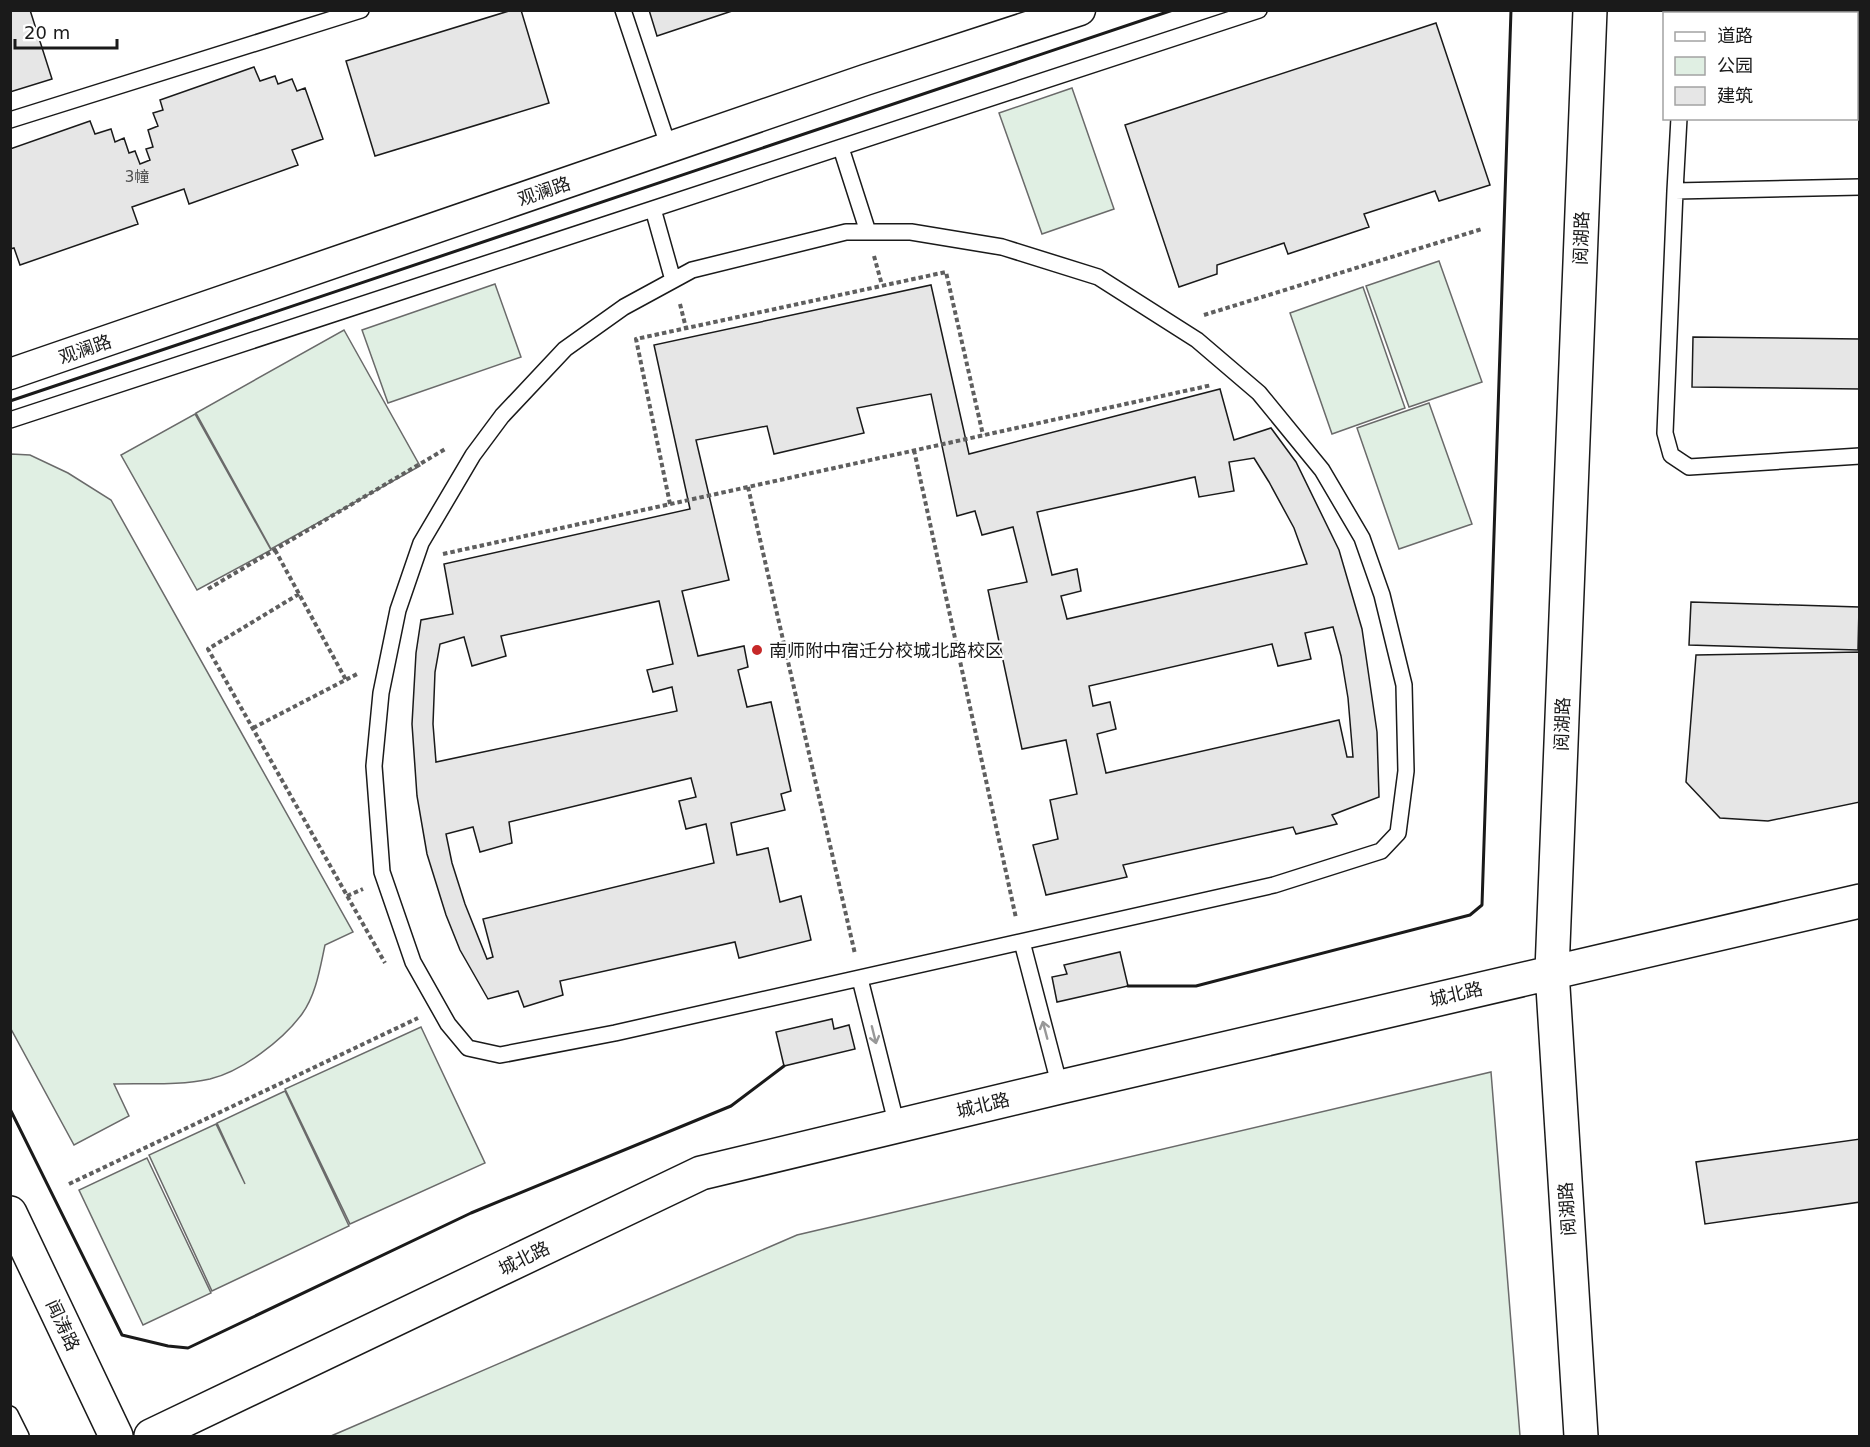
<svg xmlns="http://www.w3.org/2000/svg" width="1870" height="1447" font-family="'DejaVu Sans','Noto Sans SC',sans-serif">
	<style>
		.green { fill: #e0efe3; stroke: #6a6a6a; stroke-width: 1.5 }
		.building { fill: #e6e6e6; stroke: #1a1a1a; stroke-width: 1.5; fill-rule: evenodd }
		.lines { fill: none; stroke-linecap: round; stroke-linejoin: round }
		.service-casing { stroke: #1a1a1a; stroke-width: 18 }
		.minor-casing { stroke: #1a1a1a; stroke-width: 33 }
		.tertiary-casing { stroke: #1a1a1a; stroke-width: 36 }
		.path { stroke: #5f5f5f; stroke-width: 4; stroke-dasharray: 4.5 3; stroke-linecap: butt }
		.service { stroke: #fff; stroke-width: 15 }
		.minor { stroke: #fff; stroke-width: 30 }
		.tertiary { stroke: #fff; stroke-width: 33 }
		.wall { stroke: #1a1a1a; stroke-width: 3 }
		.oneway { stroke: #989898 }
		.poi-dot { fill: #c62828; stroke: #fff; stroke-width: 2 }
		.labels { text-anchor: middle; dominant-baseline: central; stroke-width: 4.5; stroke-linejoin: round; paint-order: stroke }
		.number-label { font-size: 15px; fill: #4d4d4d }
		.street-label { font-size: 18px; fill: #1a1a1a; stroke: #fff }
		.poi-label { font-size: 18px; fill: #1a1a1a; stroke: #fff; text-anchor: start }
	</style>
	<rect width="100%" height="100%" fill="#fff"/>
	<path class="green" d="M1072,88L1114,209L1042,234L999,113Z
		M1439,261L1482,382L1409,407L1366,286Z
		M495,284L521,357L388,403L362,330Z
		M1363,287L1405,408L1332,434L1290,313Z
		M344,330L420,466L271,549L196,413Z
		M1429,403L1472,524L1399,549L1357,428Z
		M195,414L271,550L197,590L121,455Z
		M11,454L30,455L68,473L111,500L353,932L325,945C320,968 316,995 302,1014C282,1041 242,1071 210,1079C178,1086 146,1083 114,1084L129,1116L74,1145L11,1029Z
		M421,1027L485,1163L350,1224L285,1089Z
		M1491,1072L1520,1436H331L797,1235Z
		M285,1091L349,1226L212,1291L149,1155L216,1124L245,1184L217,1123Z
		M147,1158L211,1293L143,1325L79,1190Z"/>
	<path class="building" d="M10,10H30L52,79L10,92Z
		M512,10H521L549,103L375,156L346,61Z
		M649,10H735L657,36Z
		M1436,23L1490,185L1439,201L1435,191L1364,214L1369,227L1288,254L1284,243L1217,265V274L1179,287L1125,125Z
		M254,67L260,81L275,76L278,84L292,79L297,91L305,88L323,139L292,150L298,165L189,204L184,189L132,207L138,224L20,265L14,248L10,249V149L90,121L95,134L111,129L115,142L124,138L129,153L135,151L140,164L150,160L146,149L153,147L148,130L158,126L153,113L163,110L160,100Z
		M1856,72H1860V118H1856Z
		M931,285L969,454L1220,389L1234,440L1271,428L1296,462L1339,550L1362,629L1377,732L1379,797L1332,815L1337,824L1296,834L1293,827L1123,865L1127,877L1046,895L1033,845L1058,839L1050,800L1077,794L1066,740L1022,749L988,590L1027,582L1013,527L982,535L975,511L957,516L931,394L857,408L864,433L774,454L767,426L696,440L729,580L682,591L698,656L744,646L748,667L738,670L747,707L771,702L791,791L781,794L785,810L731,823L737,855L768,848L780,902L801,896L811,940L739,958L735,942L560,981L563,995L524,1007L518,991L488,999L460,950L446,915L427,854L417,796L412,724L416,653L421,620L453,614L444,564L690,509L654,345ZM1254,458L1269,482L1294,528L1307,564L1067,619L1061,596L1081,591L1077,569L1052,575L1037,512L1195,477L1199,497L1234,491L1229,462ZM659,601L673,664L647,670L653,692L672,687L677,711L436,762L433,724L435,672L440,644L464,637L472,666L506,656L501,636ZM1333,627L1341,656L1348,698L1353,757H1347L1339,720L1106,773L1097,734L1116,729L1110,702L1093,706L1089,686L1272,644L1278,666L1311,659L1305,633ZM691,778L696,797L679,801L686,829L706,824L714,863L483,919L493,957L487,959L465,904L452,863L446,834L473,827L480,852L512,843L509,822Z
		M1693,337L1860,339V389L1692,387Z
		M1691,602L1859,607L1858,650L1689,645Z
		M1860,652V802L1768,821L1720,818L1686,782L1696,655Z
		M1120,952L1128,986L1057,1002L1052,977L1067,974L1064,965Z
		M832,1019L834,1029L849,1025L855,1049L784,1066L776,1032Z
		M1860,1139V1202L1705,1224L1696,1162Z"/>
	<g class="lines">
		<defs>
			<path id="service" d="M623,10L669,148
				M1684,14V10
				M1679,118L1675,191L1860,187
				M10,120L361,10
				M841,148L868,232
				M1675,191L1665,433L1671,455L1689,467L1860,456
				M653,209L673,280
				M846,232H911L1002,247L1098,277L1197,340L1259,393L1322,470L1362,538L1382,595L1404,685L1406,771L1398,833L1381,851L1274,885L615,1033L500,1055L468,1048L448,1024L413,962L382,872L374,766L381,693L398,610L421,543L473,455L502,416L565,349L624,307L692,270Z
				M10,420L1259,10
				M1022,942L1060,1087
				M860,979L897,1126
				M10,1414L21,1436"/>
			<path id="minor" d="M10,374L865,80L1080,10"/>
			<path id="tertiary" d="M10,1213L116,1436
				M151,1436L701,1173L1060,1087L1860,901
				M1581,1436L1552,971L1590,10"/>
		</defs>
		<use href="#service" class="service-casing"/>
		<use href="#minor" class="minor-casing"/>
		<use href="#tertiary" class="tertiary-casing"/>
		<path class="path" d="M874,256L882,285
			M680,304L686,328
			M1204,315L1482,229
			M914,450L1016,918
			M748,487L855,954
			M670,504L636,339L946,272L983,435
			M275,550L346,680
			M443,554L1212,385
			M208,589L447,448
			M299,594L208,649L385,963
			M253,728L359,673
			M347,896L363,889
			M69,1184L418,1018"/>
		<use href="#service" class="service"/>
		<use href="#minor" class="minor"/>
		<use href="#tertiary" class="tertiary"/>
		<path class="wall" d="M10,401L1173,10
			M1128,986H1196L1470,915L1482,905L1511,10
			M10,1109L122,1335L168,1346L188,1348L471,1213L731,1106L784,1066"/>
	</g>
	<defs><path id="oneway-shaft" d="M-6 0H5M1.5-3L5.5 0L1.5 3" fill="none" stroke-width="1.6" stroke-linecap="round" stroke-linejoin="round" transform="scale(1.5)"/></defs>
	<g class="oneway">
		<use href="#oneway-shaft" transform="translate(1045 1030) rotate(-105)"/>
		<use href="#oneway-shaft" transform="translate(874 1035) rotate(76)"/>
	</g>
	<circle class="poi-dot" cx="757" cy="650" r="6"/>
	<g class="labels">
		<g class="number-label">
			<text x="137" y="177">3幢</text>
		</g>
		<g class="street-label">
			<text transform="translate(544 191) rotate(-19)">观澜路</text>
			<text transform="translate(1581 238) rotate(-88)">阅湖路</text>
			<text transform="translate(85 349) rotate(-19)">观澜路</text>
			<text transform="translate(1562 724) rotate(-88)">阅湖路</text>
			<text transform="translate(1456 994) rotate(-13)">城北路</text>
			<text transform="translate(983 1105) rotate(-14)">城北路</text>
			<text transform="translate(1567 1209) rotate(-94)">阅湖路</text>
			<text transform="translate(524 1258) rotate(-26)">城北路</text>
			<text transform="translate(63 1325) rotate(65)">闻涛路</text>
		</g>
		<g class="poi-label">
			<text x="769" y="650">南师附中宿迁分校城北路校区</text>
		</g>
	</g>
	<rect width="1870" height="1447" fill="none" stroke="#1a1a1a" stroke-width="24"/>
	<rect x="1663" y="12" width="195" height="108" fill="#ffffff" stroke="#a3a3a3" stroke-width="1.5"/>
	<rect x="1675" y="32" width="30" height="9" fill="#ffffff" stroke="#a3a3a3" stroke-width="1.5"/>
	<text x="1717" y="42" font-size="18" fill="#1a1a1a">道路</text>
	<rect x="1675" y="57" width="30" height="18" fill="#e0efe3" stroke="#a3a3a3" stroke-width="1.5"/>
	<text x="1717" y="72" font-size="18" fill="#1a1a1a">公园</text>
	<rect x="1675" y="87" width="30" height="18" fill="#e6e6e6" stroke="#a3a3a3" stroke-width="1.5"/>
	<text x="1717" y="102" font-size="18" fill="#1a1a1a">建筑</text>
	<path d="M15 39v9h102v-9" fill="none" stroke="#1a1a1a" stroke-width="3"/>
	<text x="24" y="39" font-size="18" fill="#1a1a1a" stroke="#ffffff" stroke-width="4.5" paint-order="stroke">20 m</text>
</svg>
